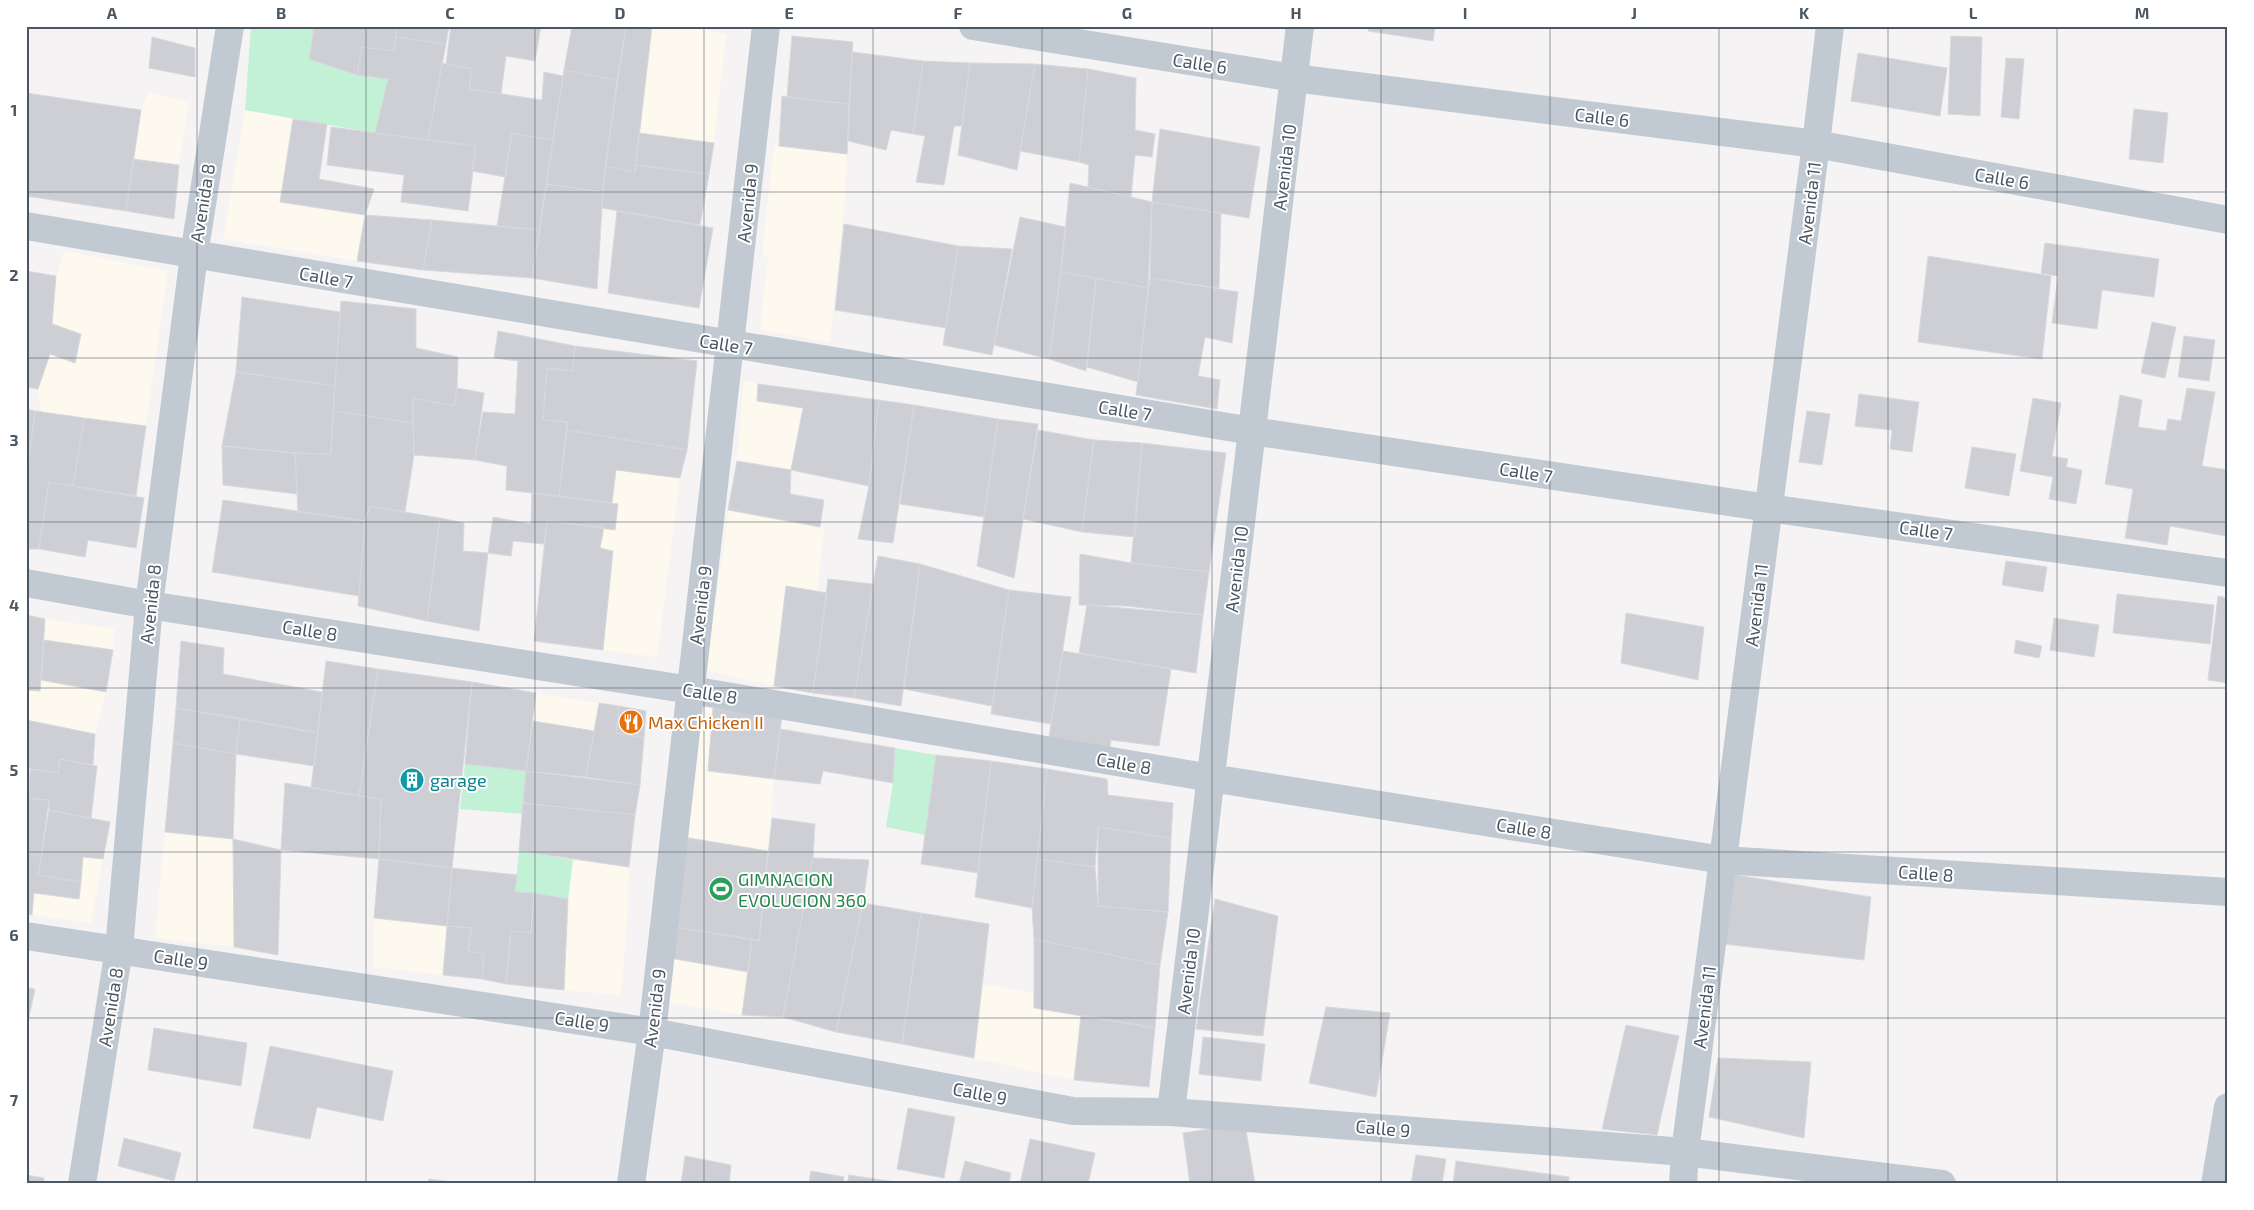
<svg xmlns="http://www.w3.org/2000/svg" width="2254" height="1210" font-family="'Exo 2',sans-serif">
	<style>
		.commercial { fill: #fdf9ef }
		.green { fill: #c3f1d5 }
		.building { fill: #cdcfd5; stroke: #d7d9de }
		.lines { fill: none; stroke-linecap: round; stroke-linejoin: round }
		.minor { stroke: #c1cad2; stroke-width: 28 }
		.grid { fill: none; stroke: #4a5661; stroke-width: 1; stroke-opacity: 0.55 }
		.labels { text-anchor: middle; dominant-baseline: central; stroke-width: 4; stroke-linejoin: round; paint-order: stroke }
		.street-label { font-size: 18px; fill: #4a5661; stroke: #fff }
		.food-label { font-size: 18px; fill: #c56008; stroke: #fff; text-anchor: start }
		.culture-label { font-size: 18px; fill: #0d838f; stroke: #fff; text-anchor: start }
		.leisure-label { font-size: 18px; fill: #27864d; stroke: #fff; text-anchor: start }
		.neatline { fill: none; stroke: #4a5661; stroke-width: 2 }
		.grid-label { font-size: 16px; text-anchor: middle; font-weight: bold; fill: #4a5661 }
	</style>
	<rect width="100%" height="100%" fill="#f5f3f3"/>
	<path class="commercial" d="M652,26H684L726,34L714,143L639,133Z
		M148,92L189,103L179,165L133,159L141,110Z
		M245,110L293,119L280,202L365,215L357,261L223,239Z
		M774,145L847,154L844,208L830,342L760,330L768,256L762,254Z
		M64,251L168,271L146,426L41,412L38,389L50,354L75,362L81,334L52,324L56,276Z
		M744,380L758,384L757,401L803,408L791,470L737,461Z
		M616,470L680,478L657,657L603,650L613,551L600,548L604,527L615,530L618,504L612,503Z
		M728,510L824,527L817,592L786,586L774,686L704,670L725,542Z
		M45,619L114,629L113,650L44,640Z
		M41,680L106,692L95,734L26,720V690L40,691Z
		M536,693L599,703L594,731L533,721Z
		M697,705L713,708L708,771L774,779L768,851L683,837Z
		M165,832L233,839L234,947L155,938Z
		M83,857L103,859L91,923L32,915L34,893L79,899Z
		M573,860L629,867L628,909L621,995L564,990L568,899Z
		M374,918L447,926L443,975L373,967Z
		M670,958L748,972L742,1015L664,1001Z
		M982,984L1034,993L1035,1008L1081,1015L1074,1080L974,1058Z"/>
	<path class="green" d="M251,26L314,28L309,59L357,75L388,79L375,133L245,110Z
		M895,748L936,755L925,835L886,827L893,783Z
		M465,764L526,771L522,814L460,809Z
		M519,851L573,860L568,899L515,892Z"/>
	<path class="building" d="M303,26H397L394,51L362,47L357,75L309,59L314,28Z
		M397,26H449L446,44L396,37Z
		M451,26H541L535,61L506,56L501,94L469,89L472,69L446,64Z
		M572,26H626L617,80L564,70Z
		M626,26H652L635,172L605,166Z
		M1369,26H1435L1433,41L1368,31Z
		M792,36L853,42L849,104L787,97Z
		M1951,36L1982,37L1980,116L1948,114Z
		M152,37L195,48V77L149,68Z
		M396,37L446,44L428,140L375,133L388,79L357,75L362,47L394,51Z
		M852,52L923,61L913,134L891,130L886,150L848,141Z
		M1858,53L1947,68L1940,116L1851,101Z
		M2006,58L2024,59L2019,119L2001,117Z
		M923,61L970,63L962,126H954L944,185L916,182L925,136L913,134Z
		M442,63L472,69L469,89L542,100L544,72L563,76L553,140L512,133L505,177L472,171L476,146L428,140Z
		M970,63L1035,64L1017,170L958,155Z
		M1035,64L1088,69L1079,162L1020,151Z
		M1088,69L1136,78L1135,130L1155,134L1152,157L1135,155L1131,197L1088,187L1089,165L1079,162Z
		M564,70L617,80L603,192L546,184Z
		M26,93L141,110L126,211L26,196Z
		M782,96L849,104L847,154L779,146Z
		M2134,109L2168,113L2163,163L2129,159Z
		M293,119L327,124L319,179L374,189L365,215L280,202Z
		M331,127L476,146L468,211L401,202L404,175L327,165Z
		M1160,129L1260,147L1249,218L1152,202Z
		M512,133L553,140L540,230L497,226Z
		M639,133L714,143L709,174L635,165Z
		M133,159L179,165L174,219L126,211Z
		M635,165L709,174L700,225L602,208L605,166L635,172Z
		M1070,183L1152,202L1148,288L1061,272Z
		M546,184L603,192L597,289L532,278Z
		M1152,202L1221,213L1219,288L1150,278Z
		M617,211L713,228L699,308L608,293Z
		M365,215L432,220L423,270L357,261Z
		M1020,217L1065,227L1061,272L1049,359L994,345Z
		M432,220L540,230L532,278L423,270Z
		M844,224L958,246L946,328L835,310Z
		M2045,243L2159,259L2154,297L2102,290L2097,329L2052,323L2058,276L2041,273Z
		M958,246L1012,249L992,355L943,345Z
		M1928,256L2051,276L2042,359L1918,342Z
		M26,271L56,276L52,324L81,334L75,363L50,354L38,389L26,387Z
		M1061,272L1096,278L1086,371L1049,359Z
		M1096,278L1148,288L1138,382L1087,367Z
		M1150,278L1238,292L1232,343L1205,337L1198,376L1220,380L1217,409L1136,395Z
		M242,297L340,312L335,386L236,372Z
		M341,301L416,309V348L458,357L457,388L454,406L413,398V423L333,411Z
		M2152,322L2176,327L2165,378L2141,373Z
		M498,331L575,346L573,371L547,368L543,420L567,422L559,496L506,490L507,466L475,460L483,412L515,414L518,361L494,358Z
		M2184,336L2215,340L2209,381L2178,377Z
		M575,346L697,361L687,450L567,430V422L543,420L547,368L573,371Z
		M236,372L335,386L331,454L295,453L222,446Z
		M758,384L879,400L869,486L791,470L803,408L757,401Z
		M457,388L484,393L475,460L414,455L413,398L454,406Z
		M2187,388L2215,392L2202,466L2228,470L2226,536L2170,526L2167,545L2125,538L2133,489L2105,484L2120,395L2142,400L2138,427L2166,431L2168,419L2181,421Z
		M1859,394L1919,402L1912,452L1890,449L1892,430L1855,426Z
		M2033,398L2061,403L2052,456L2068,459L2066,467L2082,470L2076,504L2049,499L2053,477L2020,471Z
		M879,400L914,405L893,543L858,539L869,486Z
		M914,405L998,419L984,517L900,504Z
		M26,409L35,411L26,481Z
		M35,411L84,418L73,486L49,482L39,549H26V481Z
		M333,411L413,423L414,455L405,512L370,506L365,521L298,512L295,453L331,454Z
		M1807,411L1830,414L1822,465L1799,462Z
		M84,418L146,426L136,496L73,486Z
		M998,419L1038,424L1014,578L977,566Z
		M567,430L687,450L680,478L616,470L612,503L559,496Z
		M1038,430L1094,440L1082,532L1023,519Z
		M1094,440L1142,443L1135,537L1082,532Z
		M1142,443L1226,453L1209,572L1131,563Z
		M222,446L295,453L297,494L223,485Z
		M1972,447L2016,454L2009,496L1965,488Z
		M737,461L791,470L790,494L824,500L820,527L728,510Z
		M49,482L144,498L136,548L88,540L85,557L39,549Z
		M532,493L618,504L615,530L547,521L544,544L513,541L511,556L488,553L493,517L531,524Z
		M223,500L365,521L359,596L212,572Z
		M370,506L440,518L427,621L358,606L365,521Z
		M440,518L464,523L463,551L488,553L479,631L427,621Z
		M547,521L604,527L600,548L613,551L603,650L534,641Z
		M1080,554L1131,563L1209,572L1203,615L1127,606L1079,605Z
		M878,556L920,564L901,706L854,698Z
		M2006,561L2047,567L2043,592L2002,585Z
		M920,564L1009,590L992,706L904,689Z
		M828,579L873,584L854,698L813,693Z
		M786,586L827,593L813,693L774,686Z
		M1009,590L1071,597L1051,724L991,714Z
		M2117,594L2214,605L2210,644L2113,633Z
		M2218,596L2228,598V683L2208,680Z
		M1087,605L1203,615L1196,673L1079,653Z
		M1626,613L1704,627L1698,680L1621,663Z
		M26,615L45,619L40,691L26,690Z
		M2054,618L2099,625L2094,657L2050,650Z
		M44,640L113,650L106,692L41,680Z
		M2016,640L2042,646L2039,658L2014,653Z
		M181,641L224,648L223,674L322,692L318,733L176,708Z
		M1063,651L1171,669L1159,746L1111,740L1110,749L1049,737Z
		M326,661L378,669L359,796L311,788Z
		M378,669L472,682L452,868L379,859L381,799L359,796Z
		M472,682L536,693L526,771L465,764Z
		M599,703L619,706L616,733L644,738L640,785L586,777Z
		M619,706L646,711L644,738L616,733Z
		M176,708L240,718L236,754L173,743Z
		M713,708L782,716L774,779L708,771Z
		M240,718L318,733L314,766L236,754Z
		M26,720L95,734L93,765L60,759L58,773L26,768Z
		M533,721L594,731L586,777L526,771Z
		M780,729L895,748L893,783L823,771L820,784L774,779Z
		M173,743L236,754L233,839L165,832Z
		M936,755L991,761L978,873L921,864Z
		M60,759L97,766L91,819L49,810V800L29,798L30,769L58,773Z
		M991,761L1047,769L1032,908L975,897Z
		M1047,769L1107,779L1108,795L1173,803L1171,838L1098,827L1095,867L1037,859Z
		M526,771L640,785L635,815L523,803Z
		M285,783L381,799L379,859L281,850Z
		M26,798L49,800L41,856L26,853Z
		M523,803L635,815L629,867L519,851Z
		M49,810L110,822L103,859L83,857L81,882L38,875Z
		M772,818L815,824L813,858L783,1017L742,1015L752,939L759,941Z
		M1098,827L1171,838L1168,912L1098,906Z
		M683,837L768,851L759,941L675,927Z
		M233,839L281,850L278,955L234,947Z
		M26,853L41,856L38,875L81,882L79,899L34,893L32,915L26,914Z
		M813,858L869,860L863,903L836,1032L783,1017Z
		M379,859L452,868L447,926L374,918Z
		M1037,859L1095,867L1098,906L1168,912L1160,965L1034,939L1032,908Z
		M452,868L517,875L515,892L534,893L531,933L511,931L506,984L482,979L484,954L468,951L471,928L447,926Z
		M1724,873L1871,897L1864,960L1715,943Z
		M534,893L568,899L564,990L506,984L511,931L531,933Z
		M1215,899L1278,916L1263,1036L1196,1029Z
		M863,903L921,913L902,1044L836,1032Z
		M921,913L989,924L974,1058L902,1044Z
		M447,926L471,928L468,951L484,954L482,979L443,975Z
		M675,927L752,939L748,972L670,958Z
		M1034,939L1160,965L1155,1028L1034,1008Z
		M26,988L35,989L26,1031Z
		M1326,1007L1390,1013L1376,1097L1309,1083Z
		M1081,1015L1155,1028L1149,1087L1074,1080Z
		M1626,1025L1679,1036L1657,1135L1602,1129Z
		M154,1028L247,1043L241,1086L148,1070Z
		M1203,1037L1265,1044L1261,1081L1199,1074Z
		M270,1046L393,1071L383,1121L317,1107L310,1139L253,1128Z
		M1718,1058L1811,1062L1804,1138L1709,1117Z
		M908,1108L955,1117L944,1178L897,1169Z
		M1245,1124L1255,1184H1190L1183,1133Z
		M124,1138L181,1153L174,1181L118,1166Z
		M1030,1139L1095,1153L1088,1184H1020Z
		M1416,1155L1446,1159L1442,1184H1411Z
		M685,1156L731,1165L729,1184H681Z
		M965,1161L1011,1173L1009,1184H959Z
		M1456,1161L1569,1177V1184H1453Z
		M811,1171L844,1177L843,1184H809Z
		M26,1175L44,1178V1184H26Z
		M849,1175L902,1183V1184H847Z
		M429,1179L459,1183V1184H428Z"/>
	<g class="lines">
		<path class="minor" d="M973,26L1294,78L1816,144L2228,220
			M26,226L1252,431L1769,508L2228,573
			M26,583L149,605L691,690L1211,778L1723,860L2228,892
			M26,936L652,1032L1073,1111L1171,1112L1685,1152L1942,1184
			M1171,1112L1300,26
			M82,1184L119,949L149,605L194,255L230,26
			M631,1184L652,1032L766,26
			M1683,1184L1685,1152L1816,144L1830,26
			M2215,1184L2228,1107"/>
	</g>
	<path class="grid" d="M197,26V1184M366,26V1184M535,26V1184M704,26V1184M873,26V1184M1042,26V1184M1212,26V1184M1381,26V1184M1550,26V1184M1719,26V1184M1888,26V1184M2057,26V1184M26,192H2228M26,358H2228M26,522H2228M26,688H2228M26,852H2228M26,1018H2228"/>
	<defs>
		<symbol id="restaurant-disc" viewBox="-11 -11 22 22"><circle r="9.5" fill="#e8710a" stroke="#fff"/><path d="M-5-6h1v4h1v-4h1v4h1v-4h1v5L-1.5 .5V6h-2V.5L-5-1ZM5-6V6H3V1.5H1.5Q1.5-4 5-6Z" fill="#fff"/></symbol>
		<symbol id="building-disc" viewBox="-11 -11 22 22"><circle r="9.5" fill="#0f9aa8" stroke="#fff"/><path d="M-4-6H4V6H1V3H-1V6H-4ZM-2.5-4.3h1.7v1.8h-1.7ZM.8-4.3h1.7v1.8H.8ZM-2.5-1h1.7V.8h-1.7ZM.8-1h1.7V.8H.8Z" fill="#fff"/></symbol>
		<symbol id="stadium-disc" viewBox="-11 -11 22 22"><circle r="9.5" fill="#2e9e5b" stroke="#fff"/><path d="M0-5a6.5 5 0 1 0 0 10a6.5 5 0 1 0 0-10ZM-3.5-1.8h7v3.6h-7Z" fill="#fff"/></symbol>
	</defs>
	<g fill-rule="evenodd">
		<use href="#restaurant-disc" x="617" y="708" width="28" height="28"/>
		<use href="#building-disc" x="398" y="766" width="28" height="28"/>
		<use href="#stadium-disc" x="707" y="875" width="28" height="28"/>
	</g>
	<g class="labels">
		<g class="street-label">
			<text transform="translate(1200 63) rotate(9)">Calle 6</text>
			<text transform="translate(1602 117) rotate(7)">Calle 6</text>
			<text transform="translate(1284 167) rotate(-83)">Avenida 10</text>
			<text transform="translate(2002 178) rotate(10)">Calle 6</text>
			<text transform="translate(202 203) rotate(-81)">Avenida 8</text>
			<text transform="translate(747 203) rotate(-84)">Avenida 9</text>
			<text transform="translate(1809 203) rotate(-83)">Avenida 11</text>
			<text transform="translate(326 277) rotate(10)">Calle 7</text>
			<text transform="translate(726 344) rotate(9)">Calle 7</text>
			<text transform="translate(1125 410) rotate(9)">Calle 7</text>
			<text transform="translate(1526 472) rotate(9)">Calle 7</text>
			<text transform="translate(1926 530) rotate(8)">Calle 7</text>
			<text transform="translate(1236 569) rotate(-83)">Avenida 10</text>
			<text transform="translate(150 604) rotate(-84)">Avenida 8</text>
			<text transform="translate(700 605) rotate(-83)">Avenida 9</text>
			<text transform="translate(1756 605) rotate(-83)">Avenida 11</text>
			<text transform="translate(310 630) rotate(9)">Calle 8</text>
			<text transform="translate(710 693) rotate(9)">Calle 8</text>
			<text transform="translate(1124 763) rotate(10)">Calle 8</text>
			<text transform="translate(1524 828) rotate(9)">Calle 8</text>
			<text transform="translate(1926 873) rotate(4)">Calle 8</text>
			<text transform="translate(181 959) rotate(9)">Calle 9</text>
			<text transform="translate(1188 971) rotate(-83)">Avenida 10</text>
			<text transform="translate(110 1007) rotate(-81)">Avenida 8</text>
			<text transform="translate(1704 1007) rotate(-83)">Avenida 11</text>
			<text transform="translate(654 1008) rotate(-83)">Avenida 9</text>
			<text transform="translate(582 1021) rotate(9)">Calle 9</text>
			<text transform="translate(980 1093) rotate(11)">Calle 9</text>
			<text transform="translate(1383 1128) rotate(5)">Calle 9</text>
		</g>
		<g class="food-label">
			<text x="648" y="722">Max Chicken II</text>
		</g>
		<g class="culture-label">
			<text x="430" y="780">garage</text>
		</g>
		<g class="leisure-label">
			<text x="738" y="879">GIMNACION<tspan x="738" dy="21">EVOLUCION 360</tspan></text>
		</g>
	</g>
	<rect width="2254" height="1210" fill="none" stroke="#ffffff" stroke-width="55"/>
	<rect x="28" y="28" width="2198" height="1154" class="neatline"/>
	<g class="grid-label">
		<text x="112" y="19">A</text>
		<text x="281" y="19">B</text>
		<text x="450" y="19">C</text>
		<text x="620" y="19">D</text>
		<text x="789" y="19">E</text>
		<text x="958" y="19">F</text>
		<text x="1127" y="19">G</text>
		<text x="1296" y="19">H</text>
		<text x="1465" y="19">I</text>
		<text x="1634" y="19">J</text>
		<text x="1804" y="19">K</text>
		<text x="1973" y="19">L</text>
		<text x="2142" y="19">M</text>
		<text x="14" y="116">1</text>
		<text x="14" y="281">2</text>
		<text x="14" y="446">3</text>
		<text x="14" y="611">4</text>
		<text x="14" y="776">5</text>
		<text x="14" y="941">6</text>
		<text x="14" y="1106">7</text>
	</g>
</svg>
